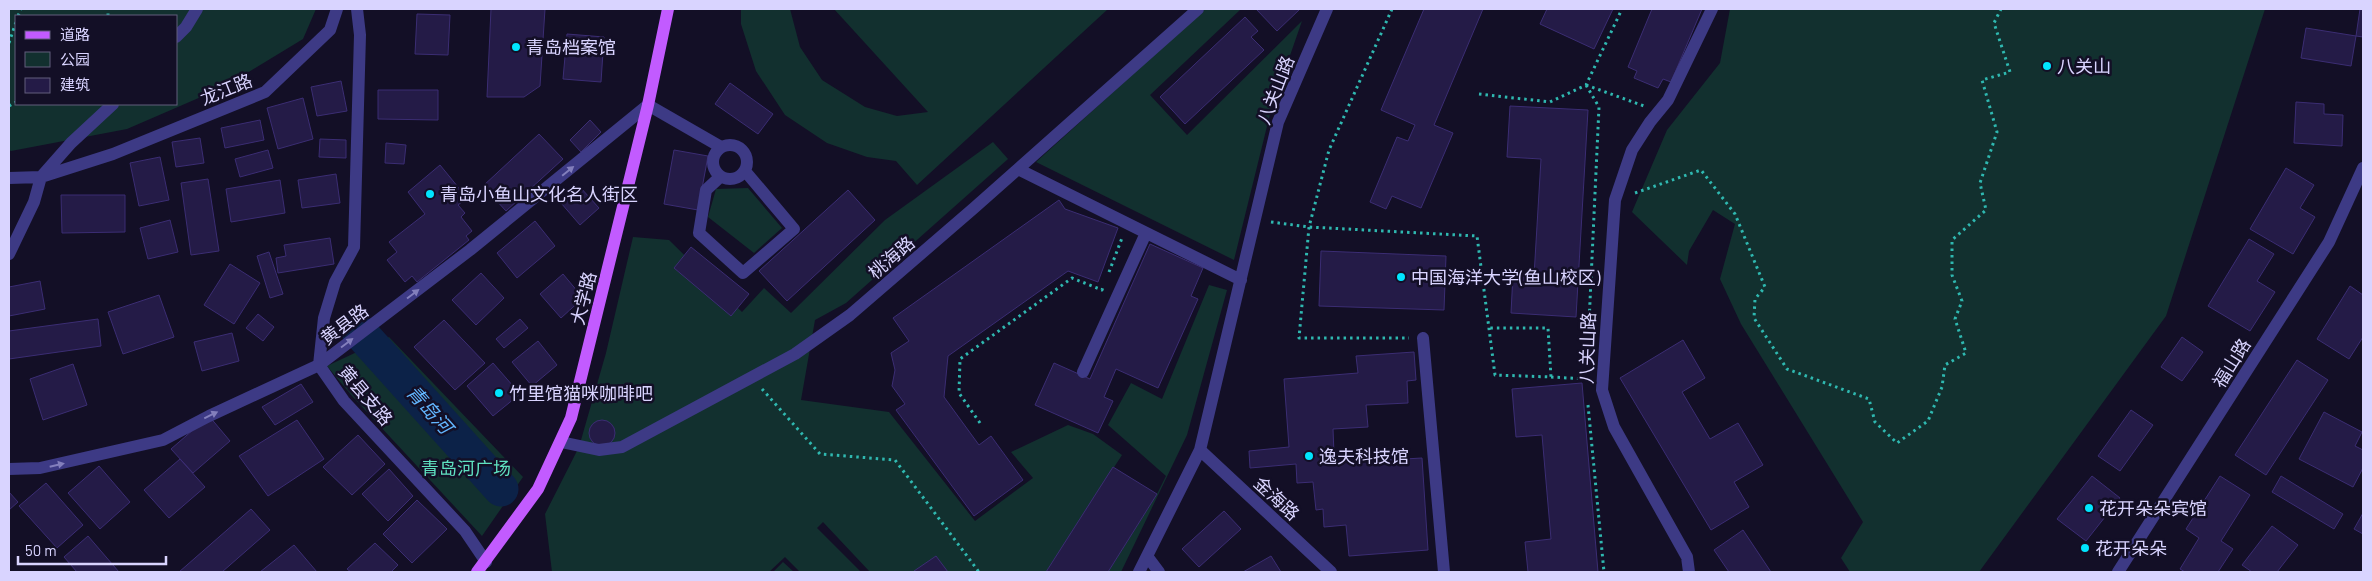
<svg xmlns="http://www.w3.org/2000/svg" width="2372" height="581" font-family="Barlow,'Noto Sans SC',sans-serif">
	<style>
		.green { fill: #12302f; fill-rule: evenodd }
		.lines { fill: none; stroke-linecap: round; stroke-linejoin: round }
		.river { stroke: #0c2248; stroke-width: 35 }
		.building { fill: #241b47; stroke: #3b2d73 }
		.path { stroke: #2fb8b0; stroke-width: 3; stroke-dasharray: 2.5 4; stroke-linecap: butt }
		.minor { stroke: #3d3a85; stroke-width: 12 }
		.major { stroke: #c25bff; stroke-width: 12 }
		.oneway { fill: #837fbc }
		.poi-dot { fill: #00e5ff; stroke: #130f26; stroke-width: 2 }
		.labels { text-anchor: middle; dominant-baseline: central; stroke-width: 5; stroke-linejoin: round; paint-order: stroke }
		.poi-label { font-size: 18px; fill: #d9d4ff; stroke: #130f26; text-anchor: start }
		.street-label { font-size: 18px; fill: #d9d4ff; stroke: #130f26 }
		.park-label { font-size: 18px; fill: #5fe0c0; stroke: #130f26 }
		.water-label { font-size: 19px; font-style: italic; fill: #62b6ff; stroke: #130f26 }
	</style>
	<rect width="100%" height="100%" fill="#130f26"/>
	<path class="green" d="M9,9H316L303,39L224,87L127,129L11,151L9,150ZM16,16H176V104H16Z
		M741,9H790L800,47L822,80L865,107L897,116L928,112L834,9H1108L917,185L896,161L867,157L827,143L785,115L756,71L741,24Z
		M1205,9H1241L1150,95L1187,135L1302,21L1271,110L1234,260L1036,162Z
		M1730,9H2265L2166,316L1979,572H1850L1841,558L1863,522L1741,324L1720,279L1735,224L1713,210L1689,251L1687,265L1632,212L1667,130L1720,63Z
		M993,142L1008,159L846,303L815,320L801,400L889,412L975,521L1033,478L1011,452L1068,425L1093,434L1122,455L1046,572H870L823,522L817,528L861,572H800L785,557L769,572H552L545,514L579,447L606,353L633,237L669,240L742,312L764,288L791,313L885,220Z
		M748,188L782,228L754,253L708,217L716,189Z
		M1209,285L1227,290L1187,435L1121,572H1108L1157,494L1166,476L1108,425L1131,383L1162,399Z
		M389,337L523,477L482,536L352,396L327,366Z
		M783,562L794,572H773Z"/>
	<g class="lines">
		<path class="river" d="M358,330L501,489"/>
	</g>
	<path class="building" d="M491,9H545L540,86L524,97H487Z
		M1256,9H1300L1277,31Z
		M1424,9H1483L1434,125L1453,133L1421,208L1392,196L1386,209L1370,202L1397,137L1408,141L1415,125L1381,110Z
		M1547,9H1613L1594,49L1540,24Z
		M1652,9H1702L1671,82L1663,79L1658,88L1634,78L1637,71L1628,67Z
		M2360,9H2363V37L2356,36Z
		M417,14L450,15L448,55L415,54Z
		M1245,17L1258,31L1251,37L1264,50L1185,124L1160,97Z
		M2306,28L2356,36L2351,66L2301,58Z
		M567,34L604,37L601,82L563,79Z
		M341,81L347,111L317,116L311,87Z
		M730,83L773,114L758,134L715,104Z
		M378,90H438V120L378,119Z
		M303,98L313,139L278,149L267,108Z
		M2296,102L2324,104V114L2343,115L2342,146L2294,143Z
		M1510,106L1588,110L1576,317L1511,313L1513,274L1534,276L1541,159L1507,157Z
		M260,120L264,140L225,148L221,128Z
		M590,120L601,132L581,152L570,140Z
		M539,134L563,159L506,211L483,186Z
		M200,138L204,163L176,167L172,142Z
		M320,139L346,140V158L319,157Z
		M386,143L406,145L404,164L385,163Z
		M268,150L273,168L240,177L235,159Z
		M674,150L708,156L698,210L664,204Z
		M160,157L169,200L139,206L130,163Z
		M440,165L467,198L458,205L465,213L461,217L472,231L466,236L469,240L417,282L412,276L405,282L387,260L397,252L389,242L425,214L408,192Z
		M2286,168L2314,185L2300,208L2315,217L2293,254L2250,229Z
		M336,174L340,203L302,208L298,180Z
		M208,179L219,251L191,255L181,183Z
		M280,180L285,213L231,222L226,189Z
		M580,187L599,208L580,225L561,203Z
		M848,190L875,220L787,301L759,271Z
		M61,195H125V232L62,233Z
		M1059,200L1065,209L1118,228L1098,282L1068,271L948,356L944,397L979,445L991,436L1023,480L974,516L896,410L905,404L892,386L895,370L891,353L909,341L893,318Z
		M170,220L178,252L148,259L140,228Z
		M535,221L555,246L517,278L497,253Z
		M330,238L334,264L278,273L276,258L286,256L284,245Z
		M2249,239L2274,254L2257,281L2275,292L2250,331L2208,306Z
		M1150,244L1203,268L1191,296L1198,299L1158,388L1116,369L1104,397L1113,401L1098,433L1035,405L1054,363L1090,379Z
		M691,247L749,294L731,316L674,268Z
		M1321,251L1446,256L1444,310L1319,306Z
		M269,252L283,294L270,298L257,256Z
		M230,264L260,283L234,324L204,305Z
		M481,273L504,298L476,325L452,300Z
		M563,274L583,298L561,318L540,294Z
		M40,281L45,309L9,316V287Z
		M2350,286L2363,295V337L2349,359L2317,339Z
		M159,295L174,337L123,354L108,312Z
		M258,314L274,327L263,341L246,328Z
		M98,319L101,346L9,359V331Z
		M520,319L528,328L504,348L496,339Z
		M444,320L485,363L455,390L414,347Z
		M232,333L239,361L202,371L194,342Z
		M2182,337L2203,352L2182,381L2161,367Z
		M1683,340L1705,378L1682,392L1710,439L1738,423L1763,465L1734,482L1749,507L1711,530L1620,378Z
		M538,341L557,365L532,386L512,362Z
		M1414,352L1416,380L1407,381L1408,403L1366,405L1368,427L1333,429L1334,454L1368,452L1369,461L1422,458L1428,550L1349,556L1346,525L1324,527L1323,509L1316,510L1313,482L1297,483L1296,464L1250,468L1249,451L1289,447L1284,379L1358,373L1356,356Z
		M2297,360L2328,380L2266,475L2235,455Z
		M493,363L520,394L493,416L467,386Z
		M73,364L87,405L43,420L30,379Z
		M1582,383L1598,572H1528L1525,542L1551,539L1542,435L1516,437L1512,389Z
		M301,384L313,402L275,425L262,407Z
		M2131,410L2153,425L2120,471L2098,456Z
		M2324,412L2362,432L2355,446L2363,450V468L2353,487L2299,459Z
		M209,416L230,441L193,473L171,449Z
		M297,420L324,459L268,496L239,456Z
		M589 433a13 13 0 1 1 26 0a13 13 0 1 1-26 0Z
		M358,435L385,464L352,495L323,467Z
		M180,459L205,487L169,518L144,490Z
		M99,466L130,502L100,529L68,493Z
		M1113,467L1157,494L1108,572H1046Z
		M389,469L413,496L388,521L362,494Z
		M2092,476L2120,498L2086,541L2057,519Z
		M2220,476L2250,495L2221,541L2233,549L2218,572H2185L2180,569L2199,538L2186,529Z
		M2281,476L2343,514L2334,529L2272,492Z
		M46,483L83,525L57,548L19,506Z
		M9,492L18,502L9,510Z
		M417,500L447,529L412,563L383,534Z
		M251,509L270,530L222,572H179Z
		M1224,511L1241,529L1199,567L1182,549Z
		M2363,513V534L2354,529Z
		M2272,526L2298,545L2277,572H2252L2242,565Z
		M1743,530L1771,572H1729L1714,550Z
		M88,536L119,572H77L64,557Z
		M375,543L398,565L391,572H351L347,569Z
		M294,545L317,572H260Z
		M936,556L948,572H914V571Z
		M1271,556L1281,572H1243Z"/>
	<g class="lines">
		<path class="path" d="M1392,9L1329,150L1309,227L1299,338H1409
			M18,16L21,9
			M108,16V9
			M9,43L16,22
			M1586,85L1599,107L1589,323
			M1586,85L1644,106
			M1479,94L1550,102L1586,85L1622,9
			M9,106L16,102
			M1635,193L1701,170L1735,214L1765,287L1755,299L1754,318L1787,369L1869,399L1875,422L1897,443L1928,421L1942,387L1945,365L1966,353L1955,319L1962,301L1952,275V240L1986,210L1980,183L1997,132L1982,80L2010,72L1994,23L2001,9
			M1271,222L1309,227L1477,236L1495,375L1551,377L1548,328H1488
			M1109,272L1122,238
			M1551,377L1586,379V381
			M762,389L820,454L895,460L979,572
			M1588,405L1604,572
			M980,423L959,393L960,359L1072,278L1102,290L1103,287"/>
		<path class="minor" d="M357,9L360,35L354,247L335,282L324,318L319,365L344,401L465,531L486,562
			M176,37L186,27L197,9
			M713 162a17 17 0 1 1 34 0a17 17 0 1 1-34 0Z
			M1018,169L1241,280
			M720,177L706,190L699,233L743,273L794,229L745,171
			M9,178L41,177L113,154L265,92L330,30L337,9
			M9,254L34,202L41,177L71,143L113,104
			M1423,338L1444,572
			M1083,372L1146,233
			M561,442L599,450L622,447L795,354L850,315L974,208L1198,9
			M1200,450L1331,572
			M9,469L40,468L163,440L209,416L319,365L470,250L648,105L721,147
			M1147,556L1159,572
			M1139,572L1200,450L1278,122L1327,9
			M1689,572L1687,557L1614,427L1602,390L1615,200L1632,150L1650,122L1668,100L1712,9
			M2118,572L2329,242L2363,168"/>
		<path class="major" d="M477,572L538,489L571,418L648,105L668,9"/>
	</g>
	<defs><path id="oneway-solid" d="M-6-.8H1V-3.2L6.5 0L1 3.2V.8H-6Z" transform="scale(1.25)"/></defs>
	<g class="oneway">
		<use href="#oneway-solid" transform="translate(568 171) rotate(-39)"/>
		<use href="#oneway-solid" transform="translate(413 294) rotate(-37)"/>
		<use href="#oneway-solid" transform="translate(347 343) rotate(-37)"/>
		<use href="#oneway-solid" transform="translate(211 415) rotate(-26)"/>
		<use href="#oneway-solid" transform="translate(57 465) rotate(-13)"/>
	</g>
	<g class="poi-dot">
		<circle cx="516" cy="47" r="5"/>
		<circle cx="2047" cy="66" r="5"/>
		<circle cx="430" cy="194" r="5"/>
		<circle cx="1401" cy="277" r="5"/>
		<circle cx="499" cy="393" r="5"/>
		<circle cx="1309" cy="456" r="5"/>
		<circle cx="2089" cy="508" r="5"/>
		<circle cx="2085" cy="548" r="5"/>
	</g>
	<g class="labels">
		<g class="poi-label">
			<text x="526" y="47">青岛档案馆</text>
			<text x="2057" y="66">八关山</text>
			<text x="440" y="194">青岛小鱼山文化名人街区</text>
			<text x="1411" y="277">中国海洋大学(鱼山校区)</text>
			<text x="509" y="393">竹里馆猫咪咖啡吧</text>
			<text x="1319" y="456">逸夫科技馆</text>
			<text x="2099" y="508">花开朵朵宾馆</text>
			<text x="2095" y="548">花开朵朵</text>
		</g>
		<g class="street-label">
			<text transform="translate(226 89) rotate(-22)">龙江路</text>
			<text transform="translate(1275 90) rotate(-69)">八关山路</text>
			<text transform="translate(891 257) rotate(-41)">桃海路</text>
			<text transform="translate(583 298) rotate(-76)">大学路</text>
			<text transform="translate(344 324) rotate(-37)">黄县路</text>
			<text transform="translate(1587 348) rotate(-88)">八关山路</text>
			<text transform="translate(2231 363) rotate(-58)">福山路</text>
			<text transform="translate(366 395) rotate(50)">黄县支路</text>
			<text transform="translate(1277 498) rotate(43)">金海路</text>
		</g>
		<g class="park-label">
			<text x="466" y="468">青岛河广场</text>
		</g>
		<g class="water-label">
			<text transform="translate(430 409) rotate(48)">青岛河</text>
		</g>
	</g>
	<rect width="2372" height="581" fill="none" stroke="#d9d4ff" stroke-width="20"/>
	<rect x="15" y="15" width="162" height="90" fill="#130f26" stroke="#625e7d"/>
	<rect x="25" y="31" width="25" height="8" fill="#c25bff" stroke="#625e7d"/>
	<text x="60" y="40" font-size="15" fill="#d9d4ff">道路</text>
	<rect x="25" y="52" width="25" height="15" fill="#12302f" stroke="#625e7d"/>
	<text x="60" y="65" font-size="15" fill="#d9d4ff">公园</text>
	<rect x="25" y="78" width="25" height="15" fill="#241b47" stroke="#625e7d"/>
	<text x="60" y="90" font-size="15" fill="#d9d4ff">建筑</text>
	<path d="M18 556v8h148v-8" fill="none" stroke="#d9d4ff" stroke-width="2.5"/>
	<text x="25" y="556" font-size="15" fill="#d9d4ff" stroke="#130f26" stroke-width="4" paint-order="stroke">50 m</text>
</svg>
